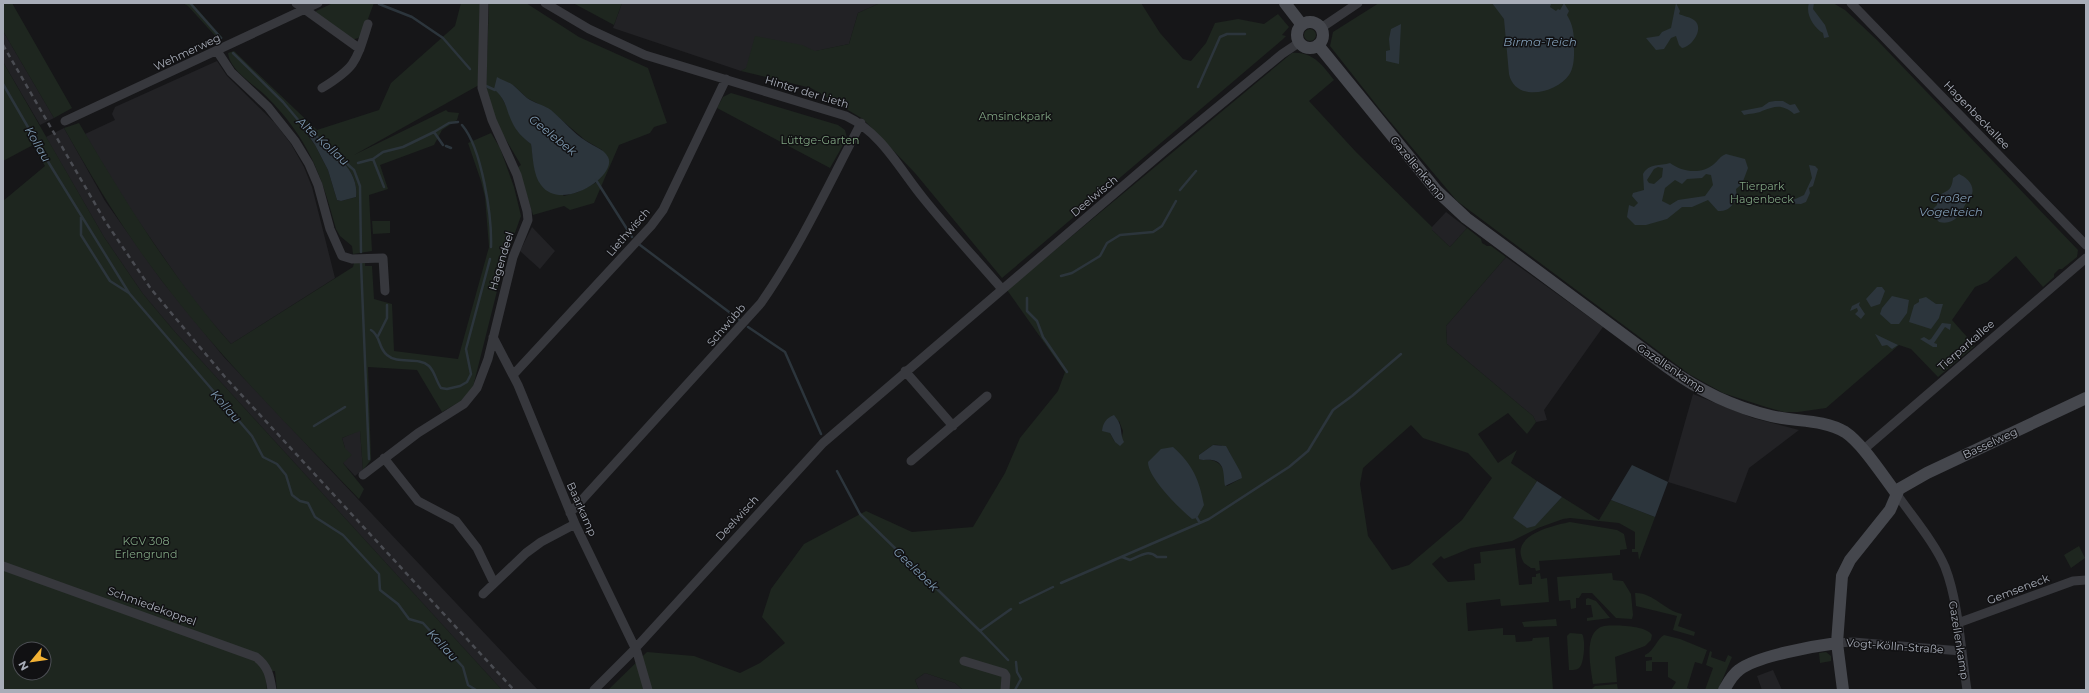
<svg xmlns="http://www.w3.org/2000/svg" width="2089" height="693" font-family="Montserrat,sans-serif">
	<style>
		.built { fill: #222225 }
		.green { fill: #1e261f; fill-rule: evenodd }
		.water { fill: #2c353c; fill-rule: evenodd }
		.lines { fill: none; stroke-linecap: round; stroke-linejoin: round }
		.stream { stroke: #2c353c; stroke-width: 2.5 }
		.street { stroke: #37383d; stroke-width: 9 }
		.secondary { stroke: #45474d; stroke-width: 12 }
		.rail { stroke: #4a4c52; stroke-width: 2.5; stroke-dasharray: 5 4; stroke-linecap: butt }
		.labels { text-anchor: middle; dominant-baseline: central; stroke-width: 3; stroke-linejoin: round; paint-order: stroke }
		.street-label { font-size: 11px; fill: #a8adb8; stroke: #111113 }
		.park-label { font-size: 11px; fill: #7fa381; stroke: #111113 }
		.water-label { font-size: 12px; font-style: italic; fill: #7f9bb3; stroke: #111113 }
	</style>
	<rect width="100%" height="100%" fill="#161618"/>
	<path class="built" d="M622,3H880L858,13L849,44L756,64L741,71L613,28Z
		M3,31L54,118L40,125L3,62Z
		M217,61L227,76L275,123L291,144L304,167L312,187L335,278L231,344L196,304L126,203L85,134L115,120L112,114L115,107Z
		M64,128L105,201L162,281L223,356L538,690H502L175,332L143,294L104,237L46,137Z
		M1446,212L1467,228L1450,247L1432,230V227Z
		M532,227L555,251L540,269L520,251Z
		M1506,257L1603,327L1544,410L1547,420L1536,422L1533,416L1447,344L1446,326Z
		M1693,394L1753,418L1799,430L1749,468L1736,503L1668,482Z
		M360,430L363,470L355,476L343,463L345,448L342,438Z
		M1773,670L1782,690H1762L1757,676Z
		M925,673L955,683L963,690H919L915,680Z"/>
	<path class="green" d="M3,3H12L72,108L54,118L3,31Z
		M183,3H192L223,38L218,39L188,6Z
		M333,3H374L361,37L352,40L316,13V11Z
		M461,3H480L479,85L354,155L446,110L448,112L459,113L457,120L442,130L434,145L380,165L388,189L369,195L372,251L353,254L352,246L340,236L336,229C321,173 308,138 266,96C254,84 230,71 228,53L234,51L317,130L379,110L391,83L455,26ZM307,131C327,148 360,167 356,197L341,201L337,200L328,170L315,145L306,133Z
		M489,3H526L579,37L648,68L667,123L654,127L650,133L619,145L594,203L570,210L564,206L533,215L518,167L521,165L496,123L486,87ZM513,85L527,98L550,110L585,140L602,150L597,182L578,192L564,196L535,169L531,144C514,131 511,114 501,96Z
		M573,3H622L614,25Z
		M880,3H1141L1160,33L1183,59L1191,61L1206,43L1215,23L1238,19L1264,24L1278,14L1289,27L1282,35L1286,36L1282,40L1002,278L915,173L863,119L811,88L741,71L746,68L755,36L802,45L815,51L849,44L858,13Z
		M1379,3H1833L1845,10L1877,40L2078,250L2077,257L2062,269H2059L2054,274V277L2043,287L2016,256L1987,282L1975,287L1952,320L1975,346L1938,377L1911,349L1899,345L1826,408L1798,412H1784L1766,407L1723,393L1689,374L1457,201L1382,112L1330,46L1333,32Z
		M1304 35a6 6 0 1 1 12 0a6 6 0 1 1-12 0Z
		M1292,53C1313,51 1323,66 1334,80L1309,101L1356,152L1432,227V230L1450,247L1467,228L1481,239L1482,243L1487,246H1491L1506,257L1446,326L1447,344L1533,416L1536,422L1527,434L1508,413L1478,434L1498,463L1517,450L1511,463L1537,481L1514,518L1534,526L1562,497L1599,520L1611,500L1655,517L1639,560L1638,552H1632V549H1635V532L1619,523L1570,518L1563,519L1538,528L1512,541L1471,548L1444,559L1441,556L1432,564L1448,582L1475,580L1474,564L1481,563L1480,552L1515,548L1519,585L1532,584V577H1536V574L1540,573L1541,579L1547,578L1549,602L1501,606L1500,599L1466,603L1468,631L1503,628V635H1515L1516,642L1532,641L1533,638L1549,637L1553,690H963L955,683L925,673L915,680L919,690H608L647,652L694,656L740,673L760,663L785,643L762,617L771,589L804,544L866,511L912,532L973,527L1005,473L1020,438L1058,391L1065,372L1007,290ZM1119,421L1123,431L1122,437L1115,442L1110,433ZM1411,425L1423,438L1468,453L1492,478L1462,520L1409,565L1392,570L1368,536L1360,484L1363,468ZM1213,445C1233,443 1230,462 1241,473L1240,479L1227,486L1225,484C1227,468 1218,457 1201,460L1199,455Z
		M3,62L104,237L143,294L175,332L502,690H277L275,671H265L267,690H3V201L45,166L33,145L3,161ZM20,649H44V673H20Z
		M731,93L838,125L845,130L847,138L830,168L717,108L723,97Z
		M79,123C125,201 171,276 231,344L353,267L354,263H365V266H372L374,299L392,304L394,351L458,359L489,247L485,197L481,181L468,143L491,133L500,148L514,187L521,216L504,263L473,387L461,401L442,412L417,370L368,367L371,460L363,470L360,431L342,438L345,448L352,455L343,463L364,489L359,499C291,428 221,359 162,281C125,233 94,181 64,128Z
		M372,221H390V233L373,234Z
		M1570,522L1617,530L1624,534L1627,549L1620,550V555L1539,561L1540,570L1536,571L1535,568H1531L1524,563C1508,536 1551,526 1570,522Z
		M2079,546L2085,558L2071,568L2064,555Z
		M1612,573L1613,580L1623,581L1631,594L1633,615L1632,619L1616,618L1592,593H1582L1579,598H1576V608L1571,609L1570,600L1559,601L1557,577Z
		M1635,593C1653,592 1665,611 1682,614L1678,626L1695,632L1694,636L1673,630L1677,616L1636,606Z
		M1588,598L1596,601L1610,618L1587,621V618L1593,617L1591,605H1586V599Z
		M1556,619L1557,626L1524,627L1522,622Z
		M1604,626C1615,625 1645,625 1652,635L1651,640L1645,646L1615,657L1617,682L1593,684C1591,668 1582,631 1604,626Z
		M1570,633L1582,634C1586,639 1584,665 1579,668C1577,670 1572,670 1569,670L1567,636Z
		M1664,635L1680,639L1707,650L1702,664L1695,662L1687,688L1692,690H1671L1676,682L1668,677V662H1652V671H1646V661L1652,660V657H1645V655C1655,650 1656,640 1664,635Z
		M1710,651L1712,652L1711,657L1725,662L1728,655L1732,657L1718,690H1705L1713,668L1706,665Z
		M1826,652L1831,656V661L1820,663L1819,653Z
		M1617,684L1618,690H1591L1595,686Z"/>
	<path class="water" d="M1492,3H1549L1551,4L1550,7L1556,11L1558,9L1560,10L1564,3L1569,11L1567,15C1573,25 1574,33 1574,45C1574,54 1575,66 1569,75C1557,93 1515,103 1509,74L1504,19Z
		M1676,3L1680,11L1679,14C1683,16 1690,17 1694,20C1705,28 1692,47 1682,48L1679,45L1676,36L1671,38L1664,49L1656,50L1646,38L1659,36L1662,32L1671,28Z
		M1809,3H1814L1813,9L1825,25L1829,37L1824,38L1823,33C1814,28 1805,14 1809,3Z
		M1401,24L1399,64L1386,61V51L1390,50L1389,39L1391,29Z
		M497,77C502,80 509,82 513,85C518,89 522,94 527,98C534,103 544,105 551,110C563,120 573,133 586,141C593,146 604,149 608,157C618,176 561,213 541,185C533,175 533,157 531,144C523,138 516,131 512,122C505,107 507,101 494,89Z
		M1775,101H1783L1790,105L1795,104L1800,112L1794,114C1782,104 1776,106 1762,111C1757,114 1750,113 1744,115L1741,111L1762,107L1769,102Z
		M307,131C327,148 360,167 356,197L341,201L337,200L328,170L315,145L306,132Z
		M1726,154L1745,159L1748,168L1742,184L1736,189L1737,198C1732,206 1728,212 1718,211L1708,200L1692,207H1682L1667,219L1646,225H1635L1627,217L1629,205L1634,207L1638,203L1632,196L1633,193L1644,190L1643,174C1649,163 1660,166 1670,163C1682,172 1701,175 1714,164C1718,161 1720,156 1726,154ZM1658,167L1663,168L1662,177L1654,184L1649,183L1647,180L1654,169ZM1706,174L1711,175L1713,185L1705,196L1678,200L1670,205L1662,201L1665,188L1675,180L1682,184L1687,179L1702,178Z
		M1809,165L1815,166L1818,169L1813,186L1809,188L1810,193L1806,202L1801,204L1778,203L1777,198L1791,201L1804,195L1812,178Z
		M1959,174C1966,177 1975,185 1972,194C1971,198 1967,201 1965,205C1959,217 1953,225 1939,222L1934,216L1933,209L1937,205C1938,186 1951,199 1953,178Z
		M1877,287H1882L1885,291L1880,304L1871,307L1866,299Z
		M1892,296L1909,300L1907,313L1899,324H1891L1880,314L1882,308Z
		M1926,297L1936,304H1943L1939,318L1931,329L1909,322L1914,305L1919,302V299Z
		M1860,302L1859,305L1865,314L1861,319L1855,314L1858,311L1857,308L1850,311L1852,306Z
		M1942,323L1951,324L1950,330L1945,327L1934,343L1937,344V347H1933L1920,339L1924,337L1929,340L1931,339Z
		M1875,334L1898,345L1892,349L1887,345L1882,346Z
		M1114,415C1124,427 1119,431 1124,442L1120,446L1115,442L1110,433L1102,431C1103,423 1106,418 1114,415Z
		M1213,445L1226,446L1241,473L1242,478L1225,486C1223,476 1226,462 1212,460C1207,459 1203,461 1199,459V455Z
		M1173,447C1193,465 1199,479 1204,505L1197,518L1192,519C1179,508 1148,478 1148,462L1161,449Z
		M1632,465L1668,482L1655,517L1611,500Z
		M1537,481L1562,497L1535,526L1527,528L1513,518Z"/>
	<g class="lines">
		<path class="stream" d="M190,3L221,38
			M379,4L412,17L443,38L470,69
			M233,53L283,102L299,121L354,170L360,186L361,252
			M3,84L47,160L129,293L252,436L263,457L277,464L286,475L292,495L300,501L308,503L315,517L343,535L379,574L380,590L398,604L409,619L423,623L463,667L468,685L476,690
			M486,86L495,90
			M1198,87L1220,37L1227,34H1245
			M300,123L306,131
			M462,125C482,148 492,217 491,247
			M434,132L443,145
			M446,146L451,148
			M373,159L384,187
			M358,163L373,159L383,152L403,147L434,132L449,123L458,122
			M596,180L632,237
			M1180,190L1196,171
			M81,217V235L110,281L129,293
			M640,245L741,321
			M361,263L369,459
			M1061,276L1072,273L1100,256L1107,243L1120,235L1153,232L1162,226L1176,201
			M1027,298V311L1037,321L1043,337L1067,372
			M748,327L785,352L821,434
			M371,330C381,336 378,348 387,355C398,365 418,356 429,366C435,372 436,381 441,388L447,389L460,386L467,382L471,374L466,349L490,259
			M378,336L387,318V305
			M314,426L345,407
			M837,471L860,514L980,631L1011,609
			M1197,518L1200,523
			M1122,557L1130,560C1140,556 1148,549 1157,557H1166
			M1061,583L1209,519L1289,467L1308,451L1333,410L1352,396L1401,354
			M1020,603L1053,587
			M980,631L1008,660
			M1015,690L1021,679L1017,672L1016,662"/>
		<path class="street" d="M296,3L360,49
			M545,3L589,29L645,55L846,116C882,133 900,170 924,199C949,230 976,259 1002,289
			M1851,3L2086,245
			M1321,28L1358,3
			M217,51L231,72L268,107L295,141L309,164L318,185L330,229L342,256L352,259L383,258L385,291
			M322,88C356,67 356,62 368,24
			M65,121L318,3
			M493,337L518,385L575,524L637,652L648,690
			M905,371L953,426
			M513,375L651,226L663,210L726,79
			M1863,450L2086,258
			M384,458L418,501L456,521L477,548L494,583
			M911,461L987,396
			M363,475L418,433L464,404L477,388L488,359L513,257L528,220L527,211L517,175L492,120L482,88L484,3
			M1896,493C1911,515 1935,543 1945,567C1959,603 1961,652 1967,690
			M570,513L761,303C800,247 829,184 861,123
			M3,566L256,657C268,666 270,676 272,690
			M483,594L526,553L541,542L575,524
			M1958,623L2073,581L2086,580
			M1837,643L1853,642L1961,651
			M964,661L1004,673L1006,676L1005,690
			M594,690L631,653L823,443L1164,151L1282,54L1300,42"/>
		<path class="secondary" d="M1285,3L1302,25
			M1297 35a13 13 0 1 1 26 0a13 13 0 1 1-26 0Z
			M1318,45L1437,191L1466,218L1667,367C1698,390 1733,407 1771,416C1796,422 1823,419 1845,432C1862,443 1883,476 1896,493
			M1724,690C1728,683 1732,675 1739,670C1757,656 1814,646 1837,643
			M1843,690L1837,643L1842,576L1850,560L1890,510L1899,489L1927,473L2086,398"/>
		<path class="rail" d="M3,45L105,221L151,289L225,377L514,690"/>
	</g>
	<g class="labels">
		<g class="street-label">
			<text transform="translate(187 52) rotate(-25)">Wehmerweg</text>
			<text transform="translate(807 92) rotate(17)">Hinter der Lieth</text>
			<text transform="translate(1977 115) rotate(46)">Hagenbeckallee</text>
			<text transform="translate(1418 168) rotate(50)">Gazellenkamp</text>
			<text transform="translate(1094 196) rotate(-40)">Deelwisch</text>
			<text transform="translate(628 232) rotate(-49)">Liethwisch</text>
			<text transform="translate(501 261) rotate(-73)">Hagendeel</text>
			<text transform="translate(726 325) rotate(-49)">Schwübb</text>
			<text transform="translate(1966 345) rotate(-41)">Tierparkallee</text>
			<text transform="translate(1671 368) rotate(34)">Gazellenkamp</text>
			<text transform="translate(1990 443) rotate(-25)">Basselweg</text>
			<text transform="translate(582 509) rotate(66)">Baarkamp</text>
			<text transform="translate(737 518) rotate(-47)">Deelwisch</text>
			<text transform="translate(2018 589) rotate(-21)">Gemseneck</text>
			<text transform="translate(152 606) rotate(20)">Schmiedekoppel</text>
			<text transform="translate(1959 640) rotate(81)">Gazellenkamp</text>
			<text transform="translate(1895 646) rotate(4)">Vogt-Kölln-Straße</text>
		</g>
		<g class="park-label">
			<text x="1015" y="116">Amsinckpark</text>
			<text x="820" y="140">Lüttge-Garten</text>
			<text x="1762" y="186">Tierpark<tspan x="1762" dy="13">Hagenbeck</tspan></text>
			<text x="146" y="541">KGV 308<tspan x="146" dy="13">Erlengrund</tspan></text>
		</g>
		<g class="water-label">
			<text x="1540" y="41">Birma-Teich</text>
			<text transform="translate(553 135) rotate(39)">Geelebek</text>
			<text transform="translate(323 141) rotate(42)">Alte Kollau</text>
			<text transform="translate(38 144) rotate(60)">Kollau</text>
			<text x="1951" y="197">Großer<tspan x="1951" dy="14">Vogelteich</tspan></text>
			<text transform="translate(226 406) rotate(49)">Kollau</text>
			<text transform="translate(916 569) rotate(44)">Geelebek</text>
			<text transform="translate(443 645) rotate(47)">Kollau</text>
		</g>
	</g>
	<rect width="2089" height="693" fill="none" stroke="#a8adb8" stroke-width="8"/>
	<g transform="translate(32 661) rotate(241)"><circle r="19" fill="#111113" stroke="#4d4f55"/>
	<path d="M0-3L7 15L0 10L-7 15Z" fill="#f2b134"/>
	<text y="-6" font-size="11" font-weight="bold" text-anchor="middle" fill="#a8adb8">N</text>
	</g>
</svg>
